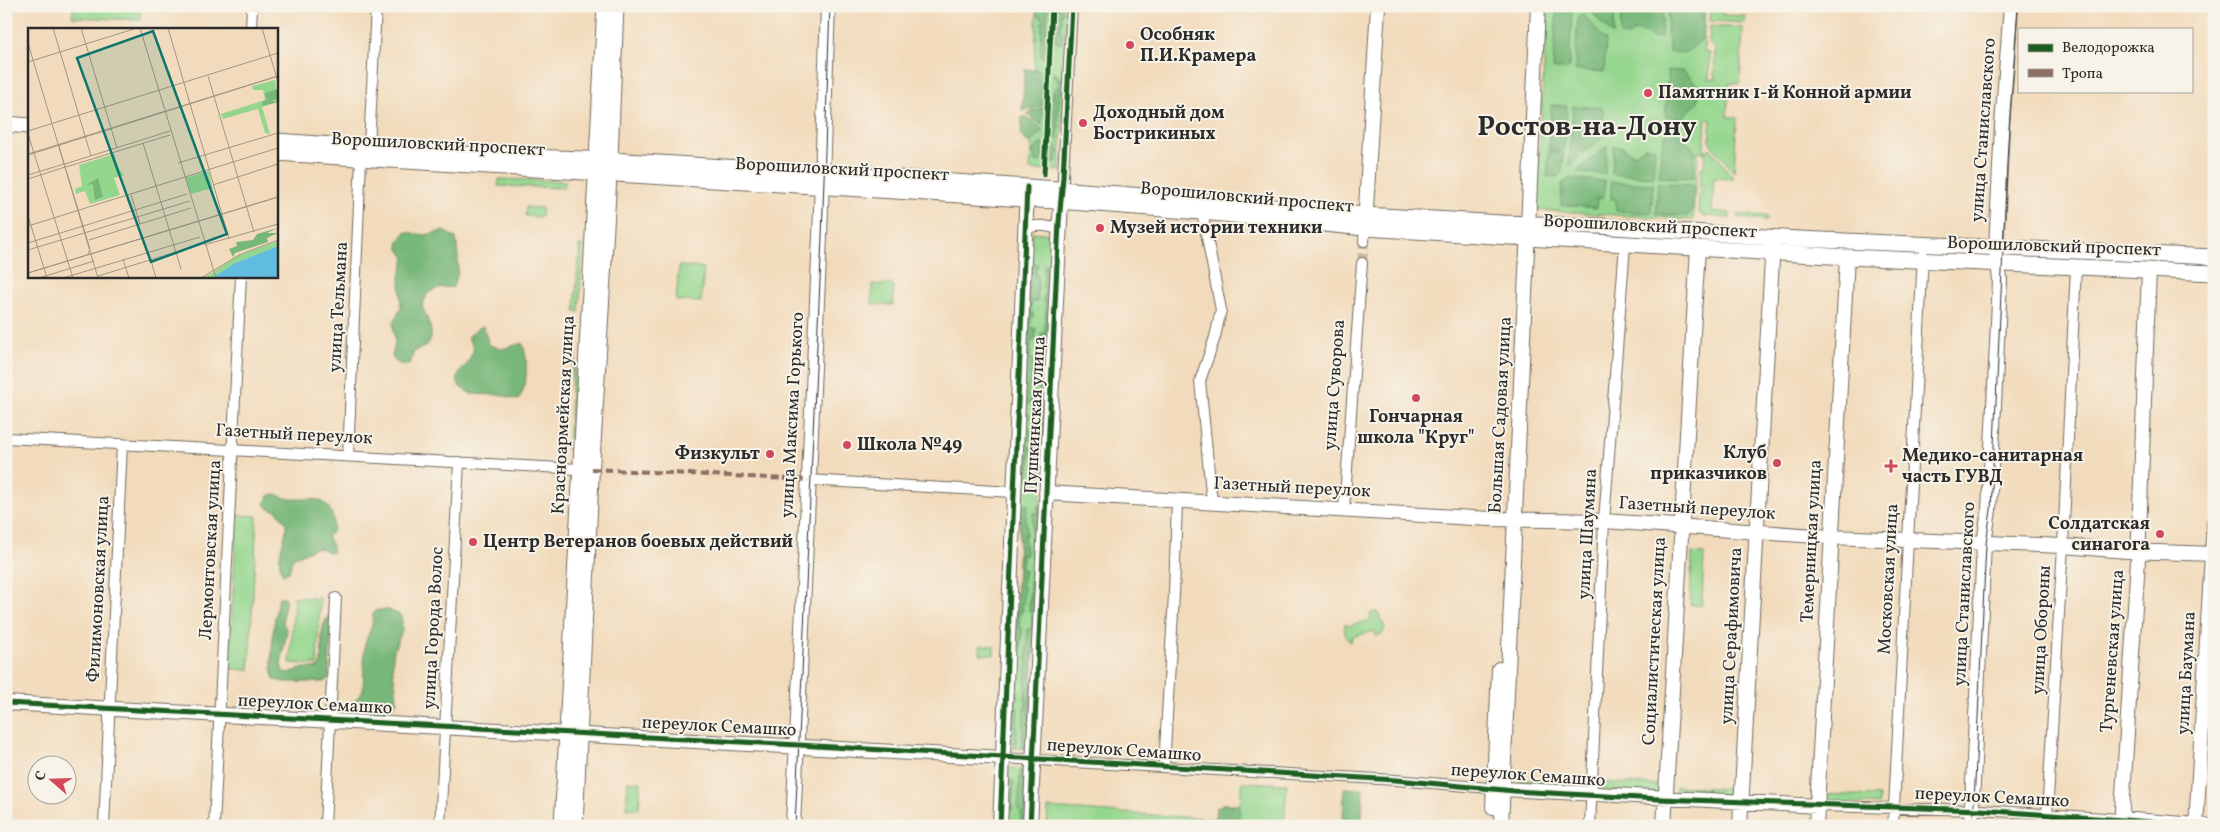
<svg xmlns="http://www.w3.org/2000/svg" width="2220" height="832" font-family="Vollkorn,serif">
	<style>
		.green { fill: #94d68d; stroke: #60805c }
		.forest { fill: #77b778; stroke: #517152 }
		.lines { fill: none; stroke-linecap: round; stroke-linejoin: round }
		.street-tunnel { stroke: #cab89f; stroke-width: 10; stroke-dasharray: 10 5; stroke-linecap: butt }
		.street-casing { stroke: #71695e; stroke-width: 12 }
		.secondary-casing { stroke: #71695e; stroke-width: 16 }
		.primary-casing { stroke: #71695e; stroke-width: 17 }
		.street { stroke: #fff; stroke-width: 10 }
		.secondary { stroke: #fff; stroke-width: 14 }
		.primary { stroke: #fff; stroke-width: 15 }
		.tram { stroke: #2b2b2b; stroke-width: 1 }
		.quiet { stroke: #8d6e63; stroke-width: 4; stroke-dasharray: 8 4; stroke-linecap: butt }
		.cycleway-casing { stroke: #f7f3e8; stroke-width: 8 }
		.cycleway { stroke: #1b5e20; stroke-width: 5 }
		.poi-dot { fill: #d1495b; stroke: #f7f3e8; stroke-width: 2 }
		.labels { text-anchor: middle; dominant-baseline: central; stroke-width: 4; stroke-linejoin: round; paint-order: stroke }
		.poi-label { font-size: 18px; font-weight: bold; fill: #2b2b2b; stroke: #f7f3e8; text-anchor: start }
		.street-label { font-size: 18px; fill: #2b2b2b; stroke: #f7f3e8 }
		.town-label { font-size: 28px; font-weight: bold; fill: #2b2b2b; stroke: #f7f3e8 }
		.inset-road { fill: none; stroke: #a29582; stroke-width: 1 }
		.view { fill: #0f766e; fill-opacity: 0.15; stroke: #0f766e; stroke-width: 2.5 }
		.inset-edge { fill: none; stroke: #2b2b2b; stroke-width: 2.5 }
	</style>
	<rect width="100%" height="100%" fill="#f7f3e8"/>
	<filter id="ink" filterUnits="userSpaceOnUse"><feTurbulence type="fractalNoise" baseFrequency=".02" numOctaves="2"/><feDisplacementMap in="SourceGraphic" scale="10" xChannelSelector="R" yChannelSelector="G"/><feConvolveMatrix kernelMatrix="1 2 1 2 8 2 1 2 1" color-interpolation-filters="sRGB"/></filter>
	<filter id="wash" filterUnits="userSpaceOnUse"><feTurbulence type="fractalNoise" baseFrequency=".0096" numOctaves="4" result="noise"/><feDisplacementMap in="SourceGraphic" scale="20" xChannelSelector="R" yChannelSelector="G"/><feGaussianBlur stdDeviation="1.12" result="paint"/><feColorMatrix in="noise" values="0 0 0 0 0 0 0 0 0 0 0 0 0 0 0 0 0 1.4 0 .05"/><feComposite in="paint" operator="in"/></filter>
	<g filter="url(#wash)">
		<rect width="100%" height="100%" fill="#f2dbbc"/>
		<path class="green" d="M73,6H141L140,20L72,17Z
			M1037,6H1067L1060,171L1030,170Z
			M1547,6H1705L1704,52L1710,53L1709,79H1717L1714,75L1715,49L1709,43L1710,26L1743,28L1740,84L1729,83L1727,117H1737L1734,172L1709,142L1711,120L1706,119L1704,152H1698L1693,220L1536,210Z
			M1711,6H1723V15L1746,16L1745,23L1710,21Z
			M1710,148L1733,177V179L1714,178L1712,211L1730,213V218L1703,216L1698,212L1701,168L1704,167L1705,151Z
			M499,179L565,181L564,188L498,186Z
			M526,207L542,208L541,217L525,216Z
			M1738,214L1767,216V220L1738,218Z
			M1032,232L1054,234L1029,749L1010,748Z
			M579,245H583L579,312H575Z
			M679,266L704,268L701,302L676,301Z
			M872,284L894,285L893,305L872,304Z
			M574,332H577L571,450H568Z
			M237,515L257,516L249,670L229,669Z
			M1692,553L1704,554L1702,605H1690Z
			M294,597L320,598L317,665L290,663Z
			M1376,612L1380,614L1385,629L1382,634L1376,636L1374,631L1352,637L1351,643C1346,639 1343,629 1345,624L1349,626L1371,620L1370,614Z
			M980,645L994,646V655L980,654Z
			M1009,768L1028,769L1025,826H1006Z
			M1520,779L1580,782L1579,790L1519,787Z
			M628,781L641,782L639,809L626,808Z
			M1242,782L1287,784L1284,826H1047L1048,808L1215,819L1216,807H1221V804H1240Z
			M1599,782L1658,785L1657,793L1599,790Z
			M1676,786L1733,789L1732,797L1675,794Z
			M1824,794L1879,796V805L1824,802Z"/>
		<path class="forest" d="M1036,6H1048L1046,57H1041L1040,43L1042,41L1040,39L1042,37L1041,34L1043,32L1041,30L1043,24L1041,23L1044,20L1036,13Z
			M1057,6H1063L1061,8L1063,10L1061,17L1063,19L1060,26L1062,28L1060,30L1063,33L1062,43H1058L1055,37Z
			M1557,6H1572L1569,69H1553Z
			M1589,6H1615L1613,35L1588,8Z
			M1621,7L1663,10L1661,37C1658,37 1654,38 1652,37C1643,33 1638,26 1629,36L1620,35Z
			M1668,10L1703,13L1702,39L1686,53L1669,52V38L1667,37Z
			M1582,13L1606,41L1604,72L1575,70L1578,17Z
			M1025,69L1038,70L1045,75L1043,105L1022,111Z
			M1668,70L1684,71L1699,87L1698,102L1682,118L1665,116Z
			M1054,72L1060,78V92L1058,93L1060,101L1057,103L1060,106L1057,108L1059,111L1057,113L1059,116L1057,118L1059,121L1057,123L1059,126L1056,134L1058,137L1056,140L1051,134L1053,91L1060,84L1053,77Z
			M1551,105L1567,106L1564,150H1549Z
			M1573,106L1603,108L1601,138L1569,165Z
			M1043,108L1042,125L1027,114Z
			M1022,117H1026L1043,130L1029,144L1021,136Z
			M1664,134H1680L1695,151L1693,178L1659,177L1661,148H1663Z
			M1040,144H1043L1042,159L1039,163L1034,161L1035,156L1032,151Z
			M1049,144H1054L1060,153L1056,156V162L1052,164L1048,159Z
			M1607,146L1605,174L1579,173L1578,171Z
			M1614,146L1624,147L1629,152L1635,154L1645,147L1655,148L1653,177L1612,174Z
			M1549,152L1564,153L1562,172L1557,177L1547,176Z
			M1569,179L1605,181L1603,198H1598L1597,208L1561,205L1562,184Z
			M1611,182L1653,184L1651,213L1616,211V199H1611Z
			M1658,183L1693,185L1692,211L1688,216L1656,214Z
			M443,231L456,238C458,254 461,272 453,287L438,288L428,293L422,306C429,324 442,344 414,351L410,364C403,368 395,362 392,357L395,344L393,323L401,308L400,277L405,258L399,249L398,241L406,232L425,235Z
			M1030,262L1037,264L1038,268H1036L1035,275L1038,276L1037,302H1031V312L1033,313V317L1031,318L1030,328H1036L1035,341H1031L1030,359L1034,360L1032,403H1027L1026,413L1029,414V419L1026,420V428L1031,429V440H1028V447H1031L1029,479H1023L1024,430L1022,429Z
			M1048,263H1052L1041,478H1039V470H1035L1037,430H1041L1042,403H1038L1041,333H1045L1046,302L1043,301L1046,288L1043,287L1044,266Z
			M483,326L489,345L502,349L522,343C529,357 528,388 518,400L501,395L471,394L460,387L457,380V376L467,364L474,349L468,337L478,328Z
			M277,494C295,507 319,489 330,510C334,518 334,523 332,533L327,536L332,546V553C326,553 323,548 317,548C309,549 301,556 293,557L289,572L283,574C274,559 286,539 287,524L277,511L268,508L264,503L270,495Z
			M1021,504L1028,505L1025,523L1027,524L1026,535H1024L1026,555H1022L1021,569L1025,570L1021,587H1024L1022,612H1020L1019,628H1022L1020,652L1018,653L1017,666H1020L1016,690L1018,691V699L1016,700V707L1018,708L1016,748L1010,747Z
			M1038,506H1040L1028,748L1022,747L1024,708H1026V700H1025L1028,629H1031L1032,612H1029L1031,570H1034L1035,556L1031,555L1033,513H1038Z
			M279,597H284L286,601L283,613V623L287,631L281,664L283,672L289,673L304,668H318C327,654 315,632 329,615L331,621L329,678L324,682H285L274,680C269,666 274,611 279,597Z
			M377,610H389L400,615C408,631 394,641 393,657C391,671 397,686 397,701C394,705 390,709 385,712C376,717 346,720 341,708L356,700L363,691L365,643L372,625L373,613Z
			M1020,771H1027L1025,826H1017V823L1021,822V811L1018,810Z
			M1009,781H1014L1012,810H1009V822L1012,823V826H1006Z
			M1344,788L1363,789L1362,818L1354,823L1343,822Z
			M1222,804L1240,806L1238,826H1194L1191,818L1215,819L1216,807L1221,808Z"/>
	</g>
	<g filter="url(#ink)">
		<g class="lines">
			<path class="street-tunnel" d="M1362,263L1364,241"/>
			<defs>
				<path id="street" d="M251,29L252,6
					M369,147L376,6
					M1062,195L1072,6
					M1202,212L1221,310L1215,337L1200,381L1212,502
					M1024,230C1036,223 1047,226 1059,229
					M1364,241L1365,228
					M6,438L579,469
					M348,456L361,158
					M808,480L1013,492
					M1344,510L1362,263
					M1003,758L1396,780L1501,789
					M1164,767L1174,595L1177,500
					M1818,806L1980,810L2121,819
					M2047,815L2063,546L2076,267
					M104,826L122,444
					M214,826L241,276
					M325,826L336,598
					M440,826L459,462
					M1590,826L1604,521L1625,244
					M1893,826L1923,255"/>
				<path id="secondary" d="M1365,225L1378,6
					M1046,493L1490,519L1604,521L1830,537L2063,546L2127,551L2214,554
					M6,703L1003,758
					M1503,789L1818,806
					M1493,807L1499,669
					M2121,819L2209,826
					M793,826L820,236L828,6
					M1000,826L1027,190
					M1030,826L1061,201
					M1501,826L1538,6
					M1664,826L1698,248
					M1740,826L1773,242
					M1816,826L1847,257
					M1971,826L1984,544L1989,510L2000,280L1996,248L2002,126L2011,6
					M2121,826L2138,560L2149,270
					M2196,826L2214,522"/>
				<path id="primary" d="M6,124L29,126
					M276,141L475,155L610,160L823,173L1072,190L1365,215L1502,223L1599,226L1799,239L2214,257
					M276,153L1071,202L1202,212L1365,228L1527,238L1847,257L2214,273
					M562,826L605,6
					M575,826L591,478L610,160L616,6"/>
			</defs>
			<use href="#street" class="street-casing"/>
			<use href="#secondary" class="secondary-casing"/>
			<use href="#primary" class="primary-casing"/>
			<use href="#street" class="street"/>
			<use href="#secondary" class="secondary"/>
			<use href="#primary" class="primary"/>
			<path class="tram" d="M795,826L822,237L830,6
				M1973,826L1986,544L1991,510L2008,142L2018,6"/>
			<path class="quiet" d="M592,469L808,480"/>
			<defs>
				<path id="cycleway" d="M1044,175L1052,6
					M6,703L799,745L1396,780L1515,791L1659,799L1980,810L2209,826
					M1000,826L1027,187
					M1030,826L1059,222L1063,177L1072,6"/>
			</defs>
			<use href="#cycleway" class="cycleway-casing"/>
			<use href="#cycleway" class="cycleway"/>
		</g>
	</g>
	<g class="poi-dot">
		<circle cx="1130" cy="45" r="5"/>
		<circle cx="1648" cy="93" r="5"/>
		<circle cx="1083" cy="123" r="5"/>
		<circle cx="1100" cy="228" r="5"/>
		<circle cx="1416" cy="398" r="5"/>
		<circle cx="847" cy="445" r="5"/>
		<circle cx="770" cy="454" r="5"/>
		<circle cx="1777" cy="463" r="5"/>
		<path d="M1888.5 458.5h5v5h5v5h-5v5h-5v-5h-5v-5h5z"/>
		<circle cx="2160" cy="534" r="5"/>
		<circle cx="473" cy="542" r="5"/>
	</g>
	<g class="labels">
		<g class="poi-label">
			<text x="1140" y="35">Особняк<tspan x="1140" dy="21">П.И.Крамера</tspan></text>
			<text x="1658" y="93">Памятник 1-й Конной армии</text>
			<text x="1093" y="113">Доходный дом<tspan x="1093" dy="21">Бострикиных</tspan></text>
			<text x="1110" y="228">Музей истории техники</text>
			<text x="1416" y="417" text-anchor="middle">Гончарная<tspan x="1416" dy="21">школа "Круг"</tspan></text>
			<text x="857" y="445">Школа №49</text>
			<text x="1767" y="453" text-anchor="end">Клуб<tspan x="1767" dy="21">приказчиков</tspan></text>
			<text x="760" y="454" text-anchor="end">Физкульт</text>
			<text x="1902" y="456">Медико-санитарная<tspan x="1902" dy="21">часть ГУВД</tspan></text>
			<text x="2150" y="524" text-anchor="end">Солдатская<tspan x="2150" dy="21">синагога</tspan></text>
			<text x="483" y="542">Центр Ветеранов боевых действий</text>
		</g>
		<g class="street-label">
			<text transform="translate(1984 130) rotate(-86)">улица Станиславского</text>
			<text transform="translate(438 145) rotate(3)">Ворошиловский проспект</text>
			<text transform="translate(842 170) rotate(3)">Ворошиловский проспект</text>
			<text transform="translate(1247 198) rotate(5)">Ворошиловский проспект</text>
			<text transform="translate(1650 227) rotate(3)">Ворошиловский проспект</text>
			<text transform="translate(2054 247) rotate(2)">Ворошиловский проспект</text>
			<text transform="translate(339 307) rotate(-87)">улица Тельмана</text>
			<text transform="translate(1335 385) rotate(-86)">улица Суворова</text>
			<text transform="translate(564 415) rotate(-87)">Красноармейская улица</text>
			<text transform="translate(793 415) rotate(-87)">улица Максима Горького</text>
			<text transform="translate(1036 415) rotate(-87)">Пушкинская улица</text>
			<text transform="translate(1501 415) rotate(-87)">Большая Садовая улица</text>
			<text transform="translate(294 435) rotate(3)">Газетный переулок</text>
			<text transform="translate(1292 488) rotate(3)">Газетный переулок</text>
			<text transform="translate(1697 509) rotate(4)">Газетный переулок</text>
			<text transform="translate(1588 534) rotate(-87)">улица Шаумяна</text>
			<text transform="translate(1812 541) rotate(-87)">Темерницкая улица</text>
			<text transform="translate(211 550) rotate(-87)">Лермонтовская улица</text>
			<text transform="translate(1889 579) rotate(-87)">Московская улица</text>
			<text transform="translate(99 589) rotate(-87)">Филимоновская улица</text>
			<text transform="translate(1965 594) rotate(-87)">улица Станиславского</text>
			<text transform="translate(434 628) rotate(-87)">улица Города Волос</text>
			<text transform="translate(2042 630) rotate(-87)">улица Обороны</text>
			<text transform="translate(1732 636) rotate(-87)">улица Серафимовича</text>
			<text transform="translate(1655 641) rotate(-87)">Социалистическая улица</text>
			<text transform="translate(2113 651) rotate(-86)">Тургеневская улица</text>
			<text transform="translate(2187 673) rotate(-87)">улица Баумана</text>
			<text transform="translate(315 705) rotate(3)">переулок Семашко</text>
			<text transform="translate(719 727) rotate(3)">переулок Семашко</text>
			<text transform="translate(1124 751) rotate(4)">переулок Семашко</text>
			<text transform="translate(1528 776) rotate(4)">переулок Семашко</text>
			<text transform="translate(1992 798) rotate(3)">переулок Семашко</text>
		</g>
		<g class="town-label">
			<text x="1587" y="127">Ростов-на-Дону</text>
		</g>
	</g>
	<g transform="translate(28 28)">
		<rect width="250" height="250" fill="#f2dbbc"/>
		<path d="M247,52L250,74L234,79L242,106L237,105L230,81L195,91L193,86L237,72L235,62H225L224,58ZM86,126L91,141L96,147L86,150L92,167L62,176L57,163L48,166L47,161L54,158L51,137ZM181,143L186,166L184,160L163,166L157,150ZM250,213V218L207,235L184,250H176L209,228Z" fill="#94d68d"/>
		<path d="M250,61V71L242,73L250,74L234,78L235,73L242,70L238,71L237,65ZM70,150L75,169L67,172L65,156L58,157ZM250,200L239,205H250L239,210L240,214L207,225L205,229L201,221L209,218L208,214L225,212L229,206Z" fill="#77b778"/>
		<path d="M250,218V250H184L207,235Z" fill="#61bddf"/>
		<path class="inset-road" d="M25,0L63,128M53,0L89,120M112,0L188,250M140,0L181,141M234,0L250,54M0,15L70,250M0,34L109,0M180,48L226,204M0,103L250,25M0,106L45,250M115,115L153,241M33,116L31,119L62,221L60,226M0,126L250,48M0,127L250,48M150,135L250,105M37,136L142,103M38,139L142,107M181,141L201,211M0,147L36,136M0,151L37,139M185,157L250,136M103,167L112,196M0,188L19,250M0,198L250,120M61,212L163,180M0,215L159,166M176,217L250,196M0,222L162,173M122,229L128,250M95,231L101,250M0,245L250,169M0,245L250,169M70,248L174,216M11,250L66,233M35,250L172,209M173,250L211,227L250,212"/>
		<path class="view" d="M125,3L199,206L123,234L49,30Z"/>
		<rect width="250" height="250" class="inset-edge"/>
	</g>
	<rect width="2220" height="832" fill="none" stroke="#f7f3e8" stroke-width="25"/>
	<rect x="2018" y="28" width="175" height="65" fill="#f7f3e8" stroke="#a5a39c"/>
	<rect x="2028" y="44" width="25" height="8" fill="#1b5e20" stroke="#a5a39c"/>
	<text x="2062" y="52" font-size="15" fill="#2b2b2b">Велодорожка</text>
	<rect x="2028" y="69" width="25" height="8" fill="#8d6e63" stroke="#a5a39c"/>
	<text x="2062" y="78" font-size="15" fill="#2b2b2b">Тропа</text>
	<g transform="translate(52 780) rotate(290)"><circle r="24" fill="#f7f3e8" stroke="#a5a39c"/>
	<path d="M0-4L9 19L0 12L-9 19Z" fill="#d1495b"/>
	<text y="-8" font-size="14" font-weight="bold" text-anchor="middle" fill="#2b2b2b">С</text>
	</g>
</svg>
